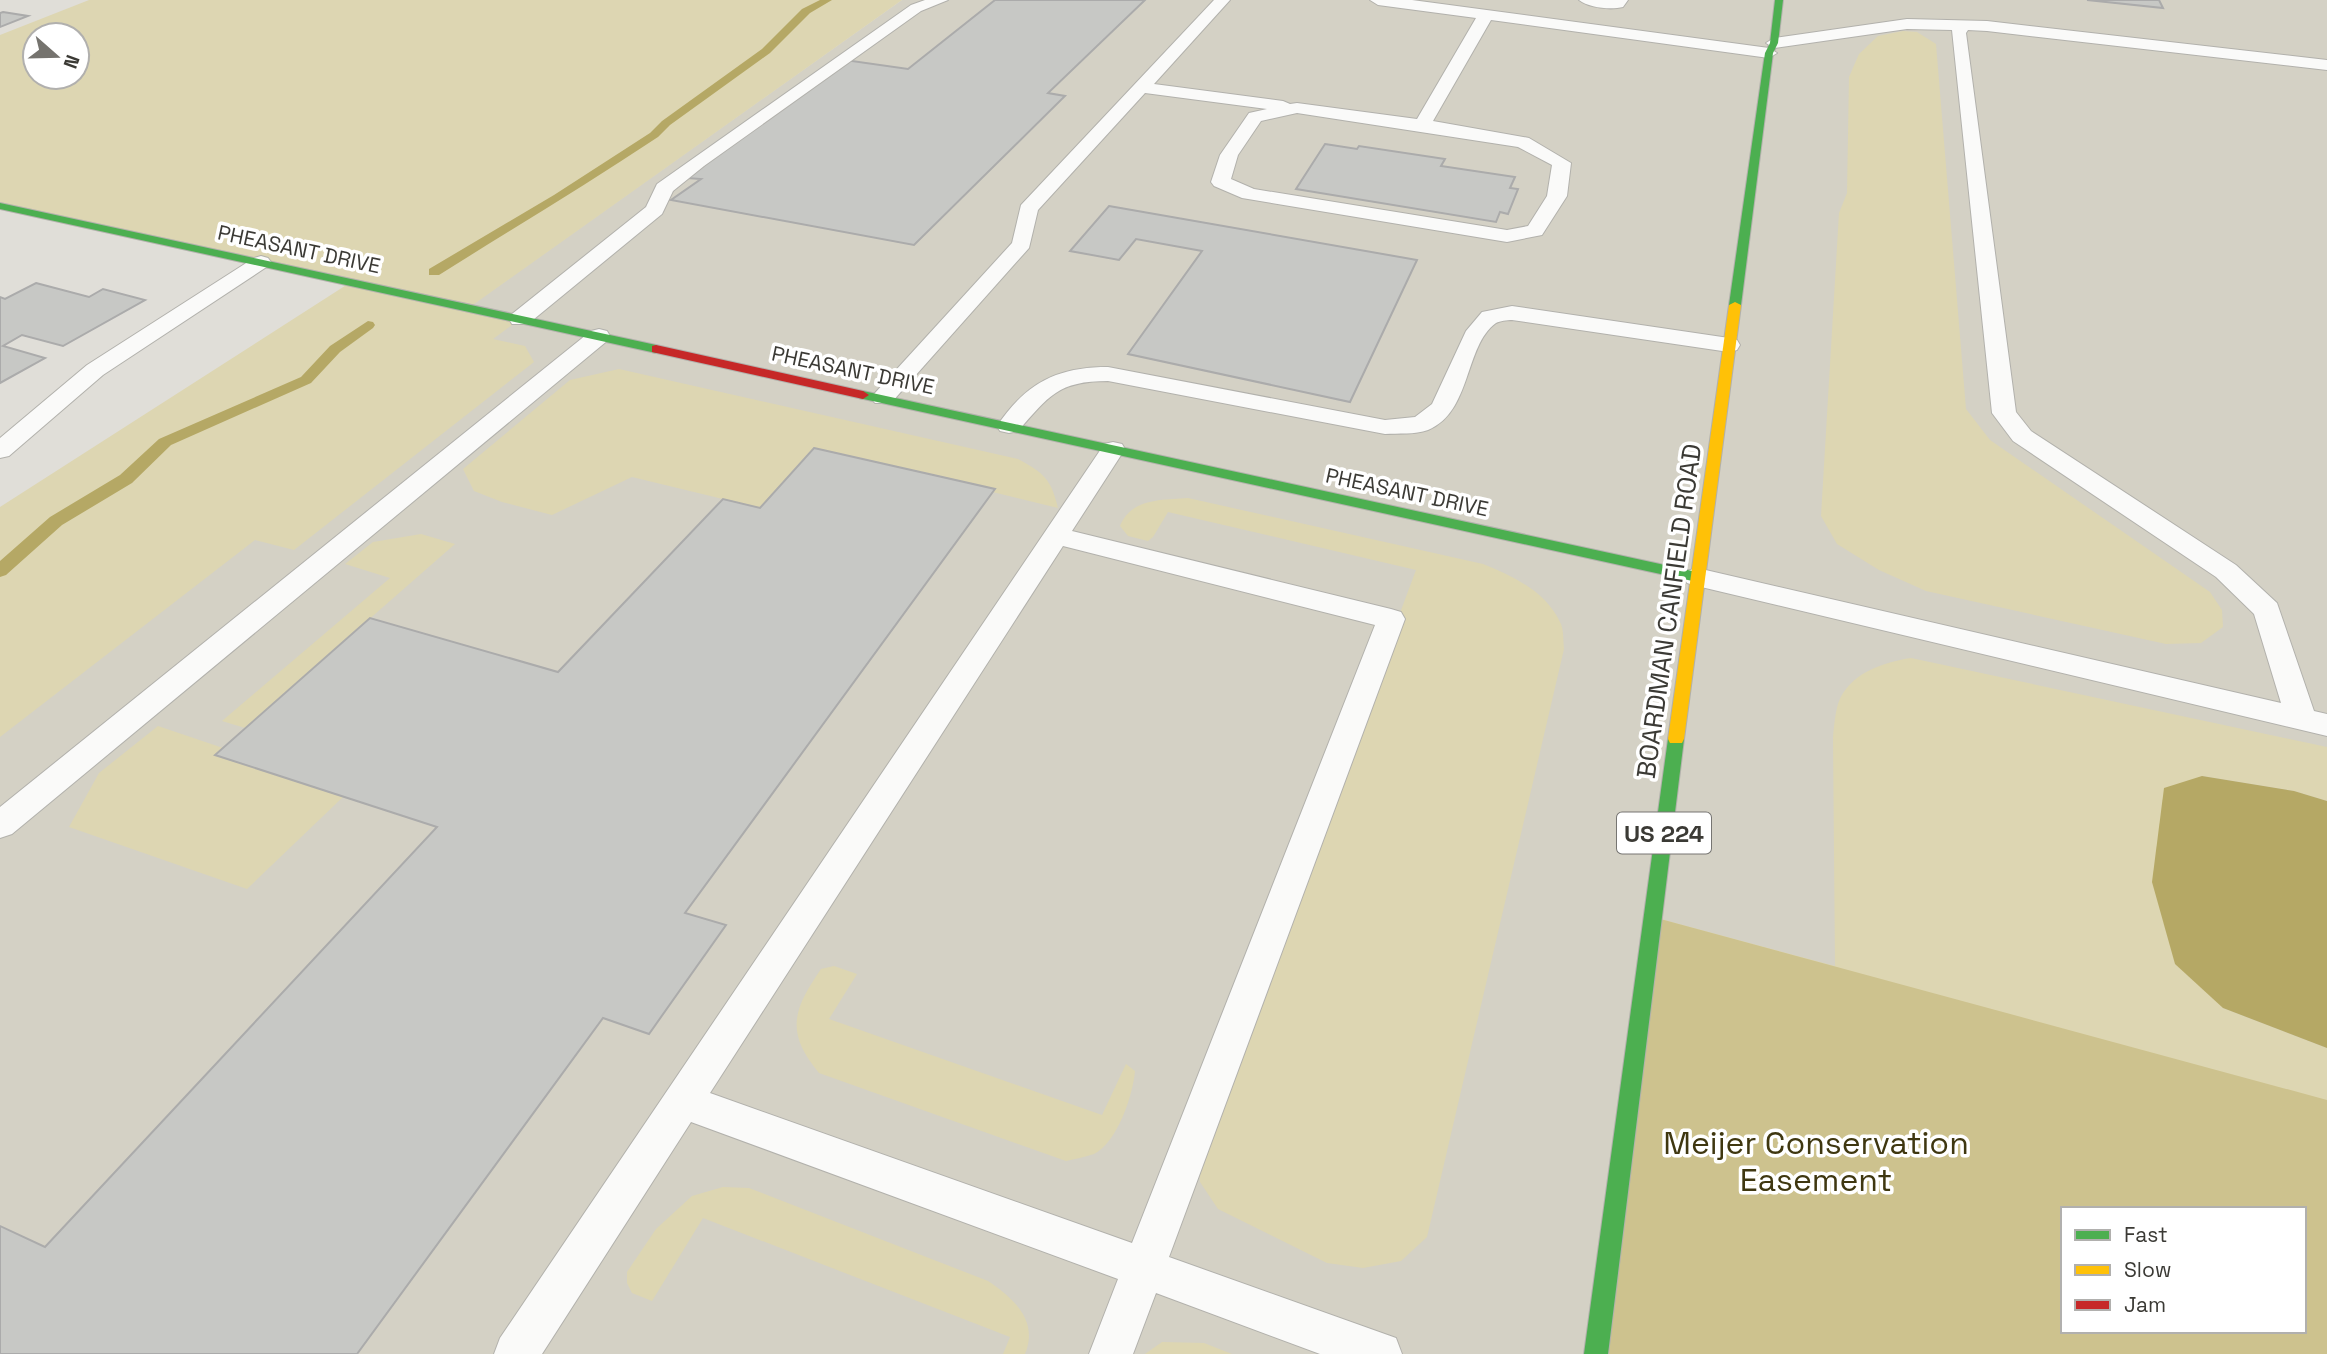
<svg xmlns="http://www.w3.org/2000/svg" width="2327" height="1354" font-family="'Space Grotesk',sans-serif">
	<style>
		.built { fill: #d4d1c5 }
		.green { fill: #ddd6b2; fill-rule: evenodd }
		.forest { fill: #cdc28e; fill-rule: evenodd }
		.water { fill: #b5a865 }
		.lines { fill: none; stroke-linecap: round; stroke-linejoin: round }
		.stream { fill: #b5a865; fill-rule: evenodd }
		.building { fill: #c7c8c5; stroke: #ababab; stroke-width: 2 }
		.lane-casing { stroke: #b2b1ac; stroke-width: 2 }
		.fast-casing { stroke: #b2b1ac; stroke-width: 2 }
		.slow-casing { stroke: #b2b1ac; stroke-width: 2 }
		.jam-casing { stroke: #b2b1ac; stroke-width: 2 }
		.lane { fill: #fafaf9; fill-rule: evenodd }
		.fast { fill: #4caf50; fill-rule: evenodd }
		.slow { fill: #ffc107; fill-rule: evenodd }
		.jam { fill: #c62828; fill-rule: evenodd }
		.labels { text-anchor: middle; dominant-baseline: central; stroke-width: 7; stroke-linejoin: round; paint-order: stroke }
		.far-street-label { font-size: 21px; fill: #3b3a35; stroke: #fff }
		.shield { fill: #fff; stroke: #767572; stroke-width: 2 }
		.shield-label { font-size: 24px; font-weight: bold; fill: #3b3a35 }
		.street-label { font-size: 26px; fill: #3b3a35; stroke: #fff }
		.near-park-label { font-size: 32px; fill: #3f3710; stroke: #fff }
	</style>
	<rect width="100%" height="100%" fill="#e0ded8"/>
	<path class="built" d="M902,0H2327V1100L1596,1354H0V714L469,307Z"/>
	<path class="green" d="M89,0H902L470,307L520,319L493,339L525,346L534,362L294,550L255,540L0,737V507L351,282L0,206V35ZM35,35H77V77H35Z
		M1903,31L1917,32L1936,44L1966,409L1990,440L2210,592L2222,610L2223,627L2201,643L2166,644L1926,591L1879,570L1837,544L1821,516L1839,213L1847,193L1849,77L1859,54L1878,36Z
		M619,369L1018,459C1044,473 1051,479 1058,508L814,448L760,508L632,477L552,515L502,502L474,491L463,469L570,380Z
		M1188,498L1483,564C1513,576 1545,591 1560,622C1564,629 1563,640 1564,649L1427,1237L1401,1261L1363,1268L1327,1263L1218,1209L1200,1182L1199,1152L1416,570L1168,512L1153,537L1148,541L1128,536L1120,526C1131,498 1163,500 1188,498Z
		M421,534L455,544L245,728L222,721L390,578L345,564L373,542Z
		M1911,658L2327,747V801L2294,791L2202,776L2223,1008L2327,1048V1354H1596L1653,917L1835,966L1833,737C1834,727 1835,714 1838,704C1848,674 1883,662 1911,658ZM2063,1209H2304V1331H2063Z
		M158,726L223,748L216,755L343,797L247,889L69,827L99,773Z
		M834,966L857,974L829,1019L1102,1115L1126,1064L1135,1071C1133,1095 1117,1143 1094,1154C1085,1157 1075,1159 1066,1161L819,1073C785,1032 793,1010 821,969Z
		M723,1187L749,1188L988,1281C1013,1298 1039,1320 1025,1354H1003L1010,1337L703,1218L652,1301L632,1293L627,1283V1272L656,1229L692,1196Z
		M1162,1342L1204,1343L1232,1354H1145Z"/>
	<path class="forest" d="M1653,917L2327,1100V1354H1596ZM2063,1209H2304V1331H2063Z"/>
	<path class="water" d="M2202,776L2294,791L2327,801V1048L2223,1008L2175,964L2152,882L2164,788Z"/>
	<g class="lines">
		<path class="stream" d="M820,0H832L810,13L770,53L670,125L658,137C586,185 512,229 439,275H429V269L554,195L650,133L662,121L762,49L802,9Z
			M368,321L373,322L375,325L373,328L340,352L311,383L171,445L132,483L62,525L6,575L0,577V561L50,517L120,475L159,439L301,377L330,346Z"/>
	</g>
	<path class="building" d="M995,0H1145L1048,93L1065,96L914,245L671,200L701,179L686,178L845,60L908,69Z
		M2087,0H2159L2163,8Z
		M3,12L28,16L0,27V13Z
		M1325,144L1357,149L1359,146L1445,159L1441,166L1515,177L1510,188L1518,189L1508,214L1500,212L1496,222L1296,189Z
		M1109,206L1417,260L1350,402L1128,354L1202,251L1136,239L1119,260L1070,251Z
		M36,283L89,297L103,289L145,300L63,346L22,335L3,346L45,358L0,383V297L5,299Z
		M814,448L995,489L685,913L726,925L649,1034L603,1018L357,1354H0V1226L45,1247L437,827L215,755L370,618L558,672L723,499L760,508Z"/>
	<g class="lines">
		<defs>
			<path id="lane" d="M925,0H948L921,11L704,166L673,191L662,214L528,324H512L509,319L512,314L646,207L657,184L911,5Z
				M1214,0H1230L1154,84L1283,101L1290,104L1297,103L1417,119L1476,18L1378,5L1370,0H1412L1769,48L1777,53L1769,58L1491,20L1433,121L1529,138L1571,163L1567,196L1542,235L1507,242L1242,198L1214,186L1211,182L1220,155L1249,113L1267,109L1145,93L1038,210L1029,248L891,403H875L871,398L875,393L1012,243L1021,205ZM1297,113L1518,147L1552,165L1547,196L1528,226L1507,230L1254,189L1231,179L1238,155L1261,121Z
				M1579,0H1628L1623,7C1611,10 1589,8 1579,0Z
				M1907,19L1987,21L2327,60V70L1987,31L1968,30L1966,33L2016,412L2031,431L2236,565L2277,603L2314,711L2327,714V736L1697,586L1687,583L1683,577L1687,571L1697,568L2281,703L2254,614L2216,577L2013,441L1992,413L1952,30L1907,29L1774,48L1766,43L1774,38Z
				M261,256L268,258L271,262L268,266L103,375L9,456L0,458V438L87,365L254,258Z
				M1512,306L1729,338L1737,340L1740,345L1737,350L1729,352L1512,320C1507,320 1500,321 1496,323C1464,346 1472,412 1428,430C1415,435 1398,433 1385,434L1108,381C1058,381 1049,396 1018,431L1009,433L1000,431L997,426C1026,383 1057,367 1108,367L1385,420L1415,417L1432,404L1466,331L1482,312Z
				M599,329L607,331L610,336L607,341L12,834L0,838V807L591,331Z
				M1113,442L1122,444L1125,449L1072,531L1391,609L1401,612L1405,619L1169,1257L1396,1338L1402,1354H1320L1156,1293L1133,1354H1089L1118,1279L691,1122L542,1354H494L500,1338L1101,449L1104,444ZM1063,546L1375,625L1132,1243L710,1093Z"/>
			<path id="fast" d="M1775,0H1783L1778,43L1773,53L1741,305L1735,308L1729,305L1765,53L1770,43Z
				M0,203L656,345L662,349L656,353L0,209Z
				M863,391L1697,572L1704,577L1697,582L859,398V392Z
				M1676,733L1682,735L1684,739L1608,1354H1584L1668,739L1670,735Z"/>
			<path id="slow" d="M1735,302L1741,305L1684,739L1682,743H1670L1668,739L1729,305Z"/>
			<path id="jam" d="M656,345L863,391L869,395L863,399L652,352V346Z"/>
		</defs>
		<use href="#lane" class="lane-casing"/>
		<use href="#fast" class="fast-casing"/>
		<use href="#slow" class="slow-casing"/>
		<use href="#jam" class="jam-casing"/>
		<use href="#lane" class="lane"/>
		<use href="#fast" class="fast"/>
		<use href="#slow" class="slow"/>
		<use href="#jam" class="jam"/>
	</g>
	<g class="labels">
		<g class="far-street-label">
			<text transform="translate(299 249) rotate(12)">PHEASANT DRIVE</text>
			<text transform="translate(853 370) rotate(12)">PHEASANT DRIVE</text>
			<text transform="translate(1407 492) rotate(12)">PHEASANT DRIVE</text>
		</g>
		<rect class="shield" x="1617" y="812.5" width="94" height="41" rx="5"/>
		<g class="shield-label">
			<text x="1664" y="833">US 224</text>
		</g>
		<g class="street-label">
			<text transform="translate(1669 611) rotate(-82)">BOARDMAN CANFIELD ROAD</text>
		</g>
		<g class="near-park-label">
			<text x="1816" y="1143">Meijer Conservation<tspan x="1816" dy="37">Easement</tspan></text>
		</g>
	</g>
	<rect x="2061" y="1207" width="245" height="126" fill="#ffffff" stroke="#b1b0ae" stroke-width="2"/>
	<rect x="2075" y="1230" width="35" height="10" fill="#4caf50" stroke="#b1b0ae" stroke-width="2"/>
	<text x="2124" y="1242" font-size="21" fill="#3b3a35">Fast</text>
	<rect x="2075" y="1265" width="35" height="10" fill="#ffc107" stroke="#b1b0ae" stroke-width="2"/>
	<text x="2124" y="1277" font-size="21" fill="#3b3a35">Slow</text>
	<rect x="2075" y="1300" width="35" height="10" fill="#c62828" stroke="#b1b0ae" stroke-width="2"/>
	<text x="2124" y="1312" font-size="21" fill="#3b3a35">Jam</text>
	<g transform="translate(56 56) rotate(110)"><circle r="33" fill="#ffffff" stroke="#b1b0ae" stroke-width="2"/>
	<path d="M0-5L12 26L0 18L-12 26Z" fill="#75736e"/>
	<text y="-10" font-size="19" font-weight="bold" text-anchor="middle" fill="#3b3a35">N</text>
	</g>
</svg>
